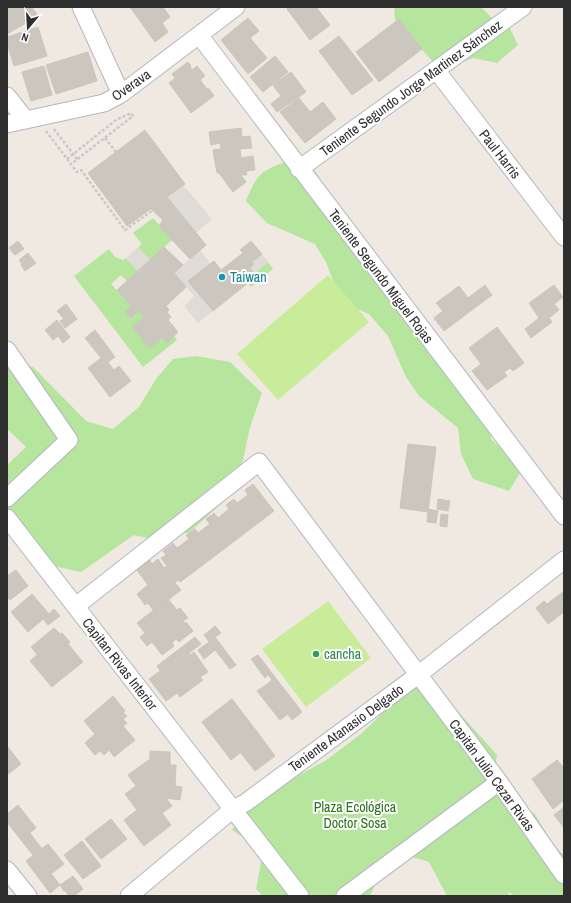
<svg xmlns="http://www.w3.org/2000/svg" width="571" height="903" font-family="'Archivo Narrow',sans-serif">
	<style>
		.green { fill: #b6e59e }
		.pitch { fill: #c9ec9a }
		.plaza { fill: #dfdcd8 }
		.building { fill: #cbc7bf; stroke: #cbc5ba }
		.lines { fill: none; stroke-linecap: round; stroke-linejoin: round }
		.minor-casing { stroke: #b4b7c1; stroke-width: 19 }
		.path { stroke: #c9c9c9; stroke-width: 2.5; stroke-dasharray: 3 2; stroke-linecap: butt }
		.minor { stroke: #fff; stroke-width: 17 }
		.culture-dot { fill: #0f9aa8; stroke: #fff; stroke-width: 1.5 }
		.leisure-dot { fill: #2e9e5b; stroke: #fff; stroke-width: 1.5 }
		.labels { text-anchor: middle; dominant-baseline: central; stroke-width: 4; stroke-linejoin: round; paint-order: stroke }
		.street-label { font-size: 14px; fill: #2e2e2e; stroke: #fff }
		.culture-label { font-size: 14px; fill: #0d838f; stroke: #fff; text-anchor: start }
		.leisure-label { font-size: 14px; fill: #27864d; stroke: #fff; text-anchor: start }
		.park-label { font-size: 14px; fill: #2c6e1b; stroke: #fff }
	</style>
	<rect width="100%" height="100%" fill="#efe9e1"/>
	<path class="green" d="M394,7H481L491,17L506,20L518,45L497,63L473,58L441,71L395,19Z
		M285,162L316,172L339,213L411,306L410,328L433,337L463,378L468,405L490,412L491,439L523,468L509,491L473,479L461,454L458,428L419,396L406,377L388,336L369,314L341,302L326,262L315,244L267,223L246,201C256,176 260,171 285,162Z
		M153,218L172,240L150,260L138,247L142,244L133,233Z
		M109,249L115,257L123,260L126,258L138,271L127,281L121,275L111,284L132,306L125,312L130,317L138,311L144,317L132,327L150,347L162,337L167,342L174,336L177,340L143,367L74,276Z
		M268,262L273,269L251,287L246,280Z
		M196,356L230,362L262,393L250,427L243,460L223,502L190,532L156,540L134,535L81,572L49,565L7,524V465L26,447L7,429V364L33,367L86,421L113,429L139,407L156,379L173,359Z
		M419,684L446,698L497,755L492,787L535,814L554,846L564,855V896H515L508,892L509,896H447L429,862L402,854L380,874L370,896H263L256,889L263,851L232,830L253,800L325,761L361,734L391,705Z"/>
	<path class="pitch" d="M328,275L369,322L278,400L237,354Z
		M328,601L371,658L306,707L262,649Z"/>
	<path class="plaza" d="M183,185L212,219L196,233L167,197Z
		M138,247L150,260L138,271L126,258Z
		M200,250L211,264L189,281L213,311L198,323L184,306L194,296L174,273Z
		M262,254L268,262L254,273L250,268L253,265L252,262Z"/>
	<path class="building" d="M7,7L14,8L32,7L38,16L7,34Z
		M130,7H163L170,17L162,23L168,32L155,42Z
		M289,7H316L330,25L310,40L287,9Z
		M248,18L259,31L250,38L267,58L248,74L221,40Z
		M399,19L422,49L379,82L356,52Z
		M38,27L47,56L14,66L7,43V37Z
		M339,36L373,80L352,95L319,51Z
		M88,52L97,81L56,94L46,65Z
		M275,56L288,72L263,92L250,77Z
		M188,62L191,66L175,78L172,74Z
		M44,66L52,95L31,101L22,72Z
		M197,66L205,76L200,80L207,89L186,106L169,83L190,67L192,70Z
		M291,72L306,92L277,112L271,104L281,96L273,85Z
		M207,89H209L214,96L191,113L186,106Z
		M299,98L310,112L323,102L336,119L305,143L280,112Z
		M241,128L242,137L250,136L252,148L240,149L241,158L253,156L255,170L246,171L247,175H241L246,182L233,192L219,173H217L213,150L221,149L220,143L211,145L209,132Z
		M145,130L185,184L127,226L88,173Z
		M167,197L206,245L190,259L159,226L163,220L151,209Z
		M18,241L24,249L15,255L9,248Z
		M251,241L262,254L252,262L254,264L250,268L254,273L246,280L248,283L213,311L188,281L214,261L221,270L243,253L240,250Z
		M164,247L183,265L135,309L117,290Z
		M28,253L31,257L22,264L19,260Z
		M31,257L36,263L25,271L21,265Z
		M174,273L186,287L166,306L169,310L167,312L171,317L168,320L178,332L167,343L162,337L150,348L132,327L144,317L138,311L131,318L125,312L132,306L135,309Z
		M485,285L492,295L444,331L434,318L443,311L436,303L459,286L468,298Z
		M554,285L563,297L554,304L559,310L549,318L552,322L531,338L525,329L539,318L529,303Z
		M66,304L77,319L65,328L60,321L64,319L57,311Z
		M57,320L70,337L63,343L58,336L53,340L45,330Z
		M497,327L524,363L513,371L510,368L504,372L507,376L487,390L472,371L481,364L469,348Z
		M95,330L115,357L108,362L114,370L119,366L131,381L110,397L88,368L101,358L85,338Z
		M408,444L436,447L428,512L400,508Z
		M253,484L274,511L195,571L177,548L189,539L186,535L195,529L198,533L210,524L206,519L214,513L218,518L229,509L226,505L234,499L237,503L248,495L245,490Z
		M438,499L450,501L448,511L437,509Z
		M428,509L438,511L436,523L427,522Z
		M441,514L448,515L447,527L440,526Z
		M173,543L195,571L180,582L178,580L175,583L181,590L154,611L148,603L145,605L137,594L148,585L136,569L149,559L152,564L158,559L164,568L167,566L161,558L166,555L163,551Z
		M16,570L28,586L10,600L7,597V576Z
		M564,591V612L548,624L536,608L544,601L547,604Z
		M32,594L49,614L28,632L11,612Z
		M168,599L177,610L180,608L188,618L183,621L185,623L186,622L193,631L179,642L176,639L172,643L174,646L162,655L152,642L147,646L140,637L145,633L137,623Z
		M54,609L60,616L48,625L43,619Z
		M215,626L221,633L209,642L204,635Z
		M54,628L60,634L62,633L70,642L68,644L83,662L59,681L31,647Z
		M195,637L201,644L189,653L190,655L194,652L208,672L200,677L203,680L180,697L157,666Z
		M215,637L236,665L230,669L209,642Z
		M209,642L215,650L204,659L198,650Z
		M37,655L59,681L52,687L30,661Z
		M258,655L302,712L292,720L266,685L272,680L268,675L265,678L251,659Z
		M160,671L177,693L166,701L149,679Z
		M266,685L288,714L280,720L257,691Z
		M113,696L125,711L123,712L127,716L123,719L127,723L123,726L135,740L114,757L109,750L104,755L100,751L95,755L85,743L95,734L84,721Z
		M232,699L261,737L231,760L202,722Z
		M261,737L275,756L255,771L240,752Z
		M7,746L21,764L7,775Z
		M150,751L170,752V765H176L175,786L182,787L180,800L166,798L172,806L162,813L171,825L144,846L124,820L137,810L125,794L136,786L128,775L150,759Z
		M557,760L564,768V800L553,809L532,779Z
		M18,805L36,828L21,840L7,822V814Z
		M564,807V828L554,815Z
		M111,819L127,839L101,859L85,839Z
		M30,833L42,849L33,855L21,840Z
		M82,841L101,866L83,879L64,855Z
		M48,844L64,864L51,874L35,854Z
		M35,854L42,862L32,869L26,861Z
		M42,862L60,885L50,893L32,869Z
		M73,876L77,881L64,891L60,885Z
		M77,881L83,889L74,896H69L65,890Z"/>
	<g class="lines">
		<defs>
			<path id="minor" d="M81,7L121,94
				M199,35L564,516
				M436,70L564,237
				M7,96L26,120
				M7,124L104,103L121,94L236,7
				M299,169L523,7
				M7,350L69,440L7,498
				M7,518L300,896
				M76,606L259,462L499,782L564,875
				M7,870L28,896
				M129,896L233,809L245,803L418,675L564,560
				M345,896L499,782"/>
		</defs>
		<use href="#minor" class="minor-casing"/>
		<path class="path" d="M54,129L77,159
			M46,131L77,172L81,170L125,230L153,210
			M105,138L116,152
			M67,159L116,120L131,113L133,116L71,164"/>
		<use href="#minor" class="minor"/>
	</g>
	<circle class="culture-dot" cx="222" cy="277" r="4"/>
	<circle class="leisure-dot" cx="316" cy="654" r="4"/>
	<g class="labels">
		<g class="street-label">
			<text transform="translate(131 85) rotate(-35)">Overava</text>
			<text transform="translate(411 88) rotate(-36)">Teniente Segundo Jorge Martinez Sánchez</text>
			<text transform="translate(500 154) rotate(52)">Paul Harris</text>
			<text transform="translate(381 276) rotate(53)">Teniente Segundo Miguel Rojas</text>
			<text transform="translate(120 664) rotate(52)">Capitan Rivas Interior</text>
			<text transform="translate(346 728) rotate(-36)">Teniente Atanasio Delgado</text>
			<text transform="translate(492 775) rotate(54)">Capitán Julio Cezar Rivas</text>
		</g>
		<g class="culture-label">
			<text x="230" y="277">Taiwan</text>
		</g>
		<g class="leisure-label">
			<text x="324" y="654">cancha</text>
		</g>
		<g class="park-label">
			<text x="355" y="807">Plaza Ecológica<tspan x="355" dy="16">Doctor Sosa</tspan></text>
		</g>
	</g>
	<rect width="571" height="903" fill="none" stroke="#2e2e2e" stroke-width="16"/>
	<g transform="translate(28 28) rotate(198)" stroke="#ffffff" stroke-width="3" paint-order="stroke">
	<path d="M0-3L7 15L0 10L-7 15Z" fill="#2e2e2e"/>
	<text y="-6" font-size="11" font-weight="bold" text-anchor="middle" fill="#2e2e2e">N</text>
	</g>
</svg>
